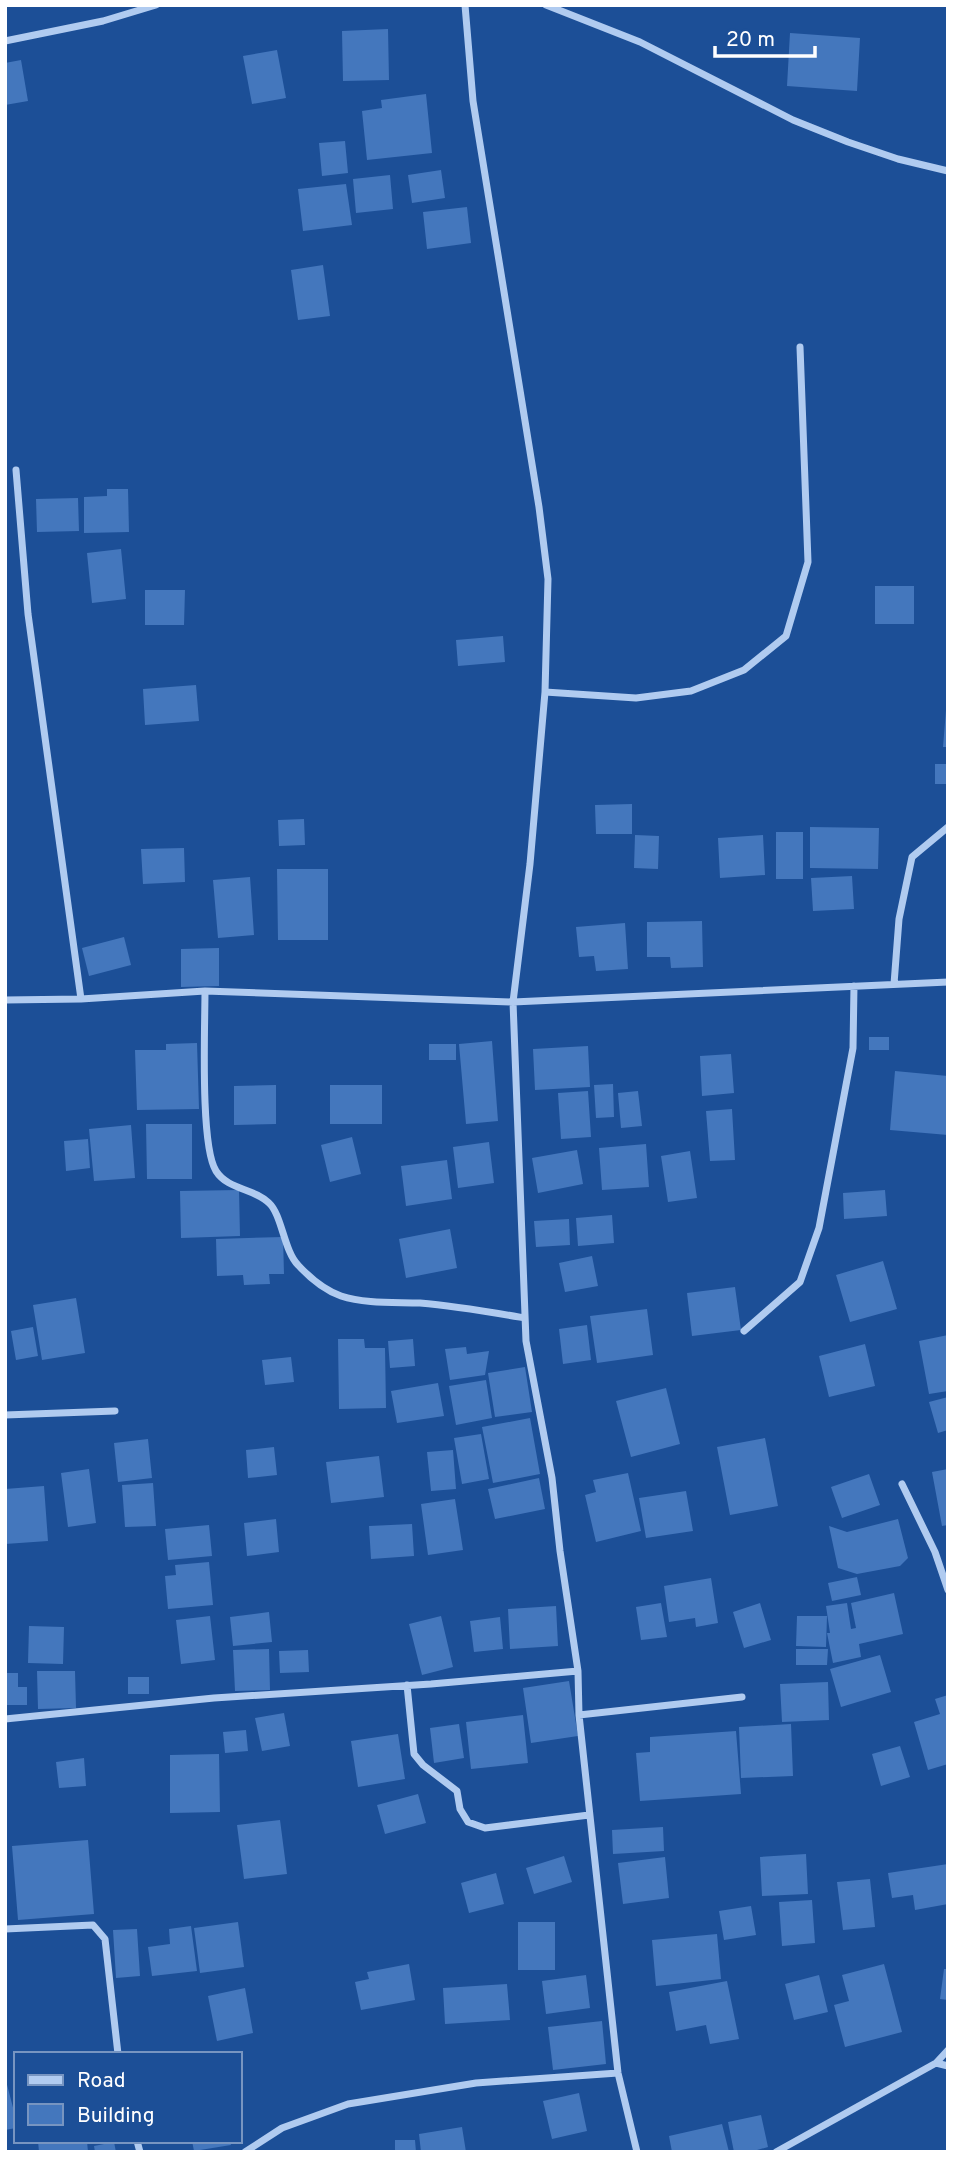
<svg xmlns="http://www.w3.org/2000/svg" width="953" height="2157" font-family="Overpass,sans-serif">
	<style>
		.building { fill: #4477bd }
		.lines { fill: none; stroke-linecap: round; stroke-linejoin: round }
		.minor { stroke: #b0cbf0; stroke-width: 7 }
	</style>
	<rect width="100%" height="100%" fill="#1c4f97"/>
	<path class="building" d="M388,29L389,80L343,81L342,31Z
		M790,33L860,38L857,91L787,86Z
		M277,50L286,98L252,104L243,56Z
		M21,60L28,101L5,105V63Z
		M426,94L432,153L367,160L362,111L382,108L381,100Z
		M345,141L348,173L322,176L319,143Z
		M441,170L445,198L412,203L408,175Z
		M390,175L393,209L356,213L353,179Z
		M346,184L352,225L303,231L298,189Z
		M467,207L471,243L427,249L423,212Z
		M323,265L330,316L298,320L291,270Z
		M107,489H128L129,532L84,533V497L107,496Z
		M78,498L79,531L37,532L36,499Z
		M121,549L126,599L92,603L87,553Z
		M875,586H914V624H875Z
		M145,590H185L184,625H145Z
		M503,636L505,662L458,666L456,640Z
		M196,685L199,721L145,725L143,689Z
		M946,710H948V747H943Z
		M935,764H948V784H935Z
		M632,804V834H596L595,805Z
		M304,819L305,845L279,846L278,820Z
		M810,827L879,828L878,869L810,868Z
		M776,832H803V879H776Z
		M635,835L659,836L658,869L634,868Z
		M763,835L765,875L720,878L718,838Z
		M184,848L185,882L143,884L141,849Z
		M277,869H328V940H278Z
		M852,876L854,909L813,911L811,878Z
		M250,877L254,935L218,938L213,880Z
		M702,921L703,967L671,968L670,957H647V922Z
		M625,923L628,969L596,971L594,956L579,957L576,927Z
		M124,937L131,965L89,976L82,948Z
		M219,948V986L181,987V949Z
		M869,1037H889V1050H869Z
		M492,1041L498,1121L466,1124L459,1044Z
		M197,1043L199,1109L137,1110L135,1050H166V1044Z
		M429,1044H456V1060H429Z
		M588,1046L590,1087L535,1090L533,1049Z
		M731,1054L734,1093L702,1096L700,1056Z
		M895,1071L948,1076V1135L890,1130Z
		M613,1084L614,1117L596,1118L594,1085Z
		M276,1085V1124L234,1125V1086Z
		M330,1085H382V1124H330Z
		M588,1091L591,1137L561,1139L558,1093Z
		M638,1091L642,1126L621,1128L618,1093Z
		M732,1109L735,1160L710,1161L706,1111Z
		M146,1124H192V1179H147Z
		M131,1125L135,1178L94,1181L89,1129Z
		M352,1137L361,1174L330,1182L321,1145Z
		M88,1139L90,1168L66,1171L64,1141Z
		M489,1142L494,1183L458,1188L453,1147Z
		M646,1144L649,1187L602,1190L599,1148Z
		M577,1150L583,1184L538,1193L532,1158Z
		M690,1151L697,1198L668,1202L661,1156Z
		M447,1160L452,1199L406,1206L401,1166Z
		M239,1190L240,1236L181,1238L180,1191Z
		M885,1190L887,1216L844,1219L843,1193Z
		M612,1215L614,1243L578,1246L576,1218Z
		M569,1219L570,1245L536,1247L534,1221Z
		M450,1229L457,1268L406,1278L399,1239Z
		M283,1237L284,1274H269L270,1284L244,1285L243,1275L217,1276L216,1239Z
		M592,1256L598,1286L565,1292L559,1263Z
		M883,1261L897,1309L850,1322L836,1275Z
		M735,1287L741,1330L692,1336L687,1293Z
		M76,1298L85,1353L42,1360L33,1305Z
		M647,1309L653,1355L597,1363L590,1316Z
		M587,1325L591,1360L563,1364L559,1329Z
		M33,1327L38,1356L16,1360L11,1331Z
		M948,1335V1391L929,1394L919,1341Z
		M338,1339H364L365,1348H385L386,1408L339,1409Z
		M413,1339L415,1366L390,1368L388,1341Z
		M865,1344L875,1386L829,1397L819,1356Z
		M466,1347L467,1354L489,1351L485,1375L450,1380L445,1349Z
		M291,1357L294,1382L265,1385L262,1360Z
		M525,1367L532,1412L495,1417L488,1373Z
		M486,1380L492,1418L456,1425L449,1386Z
		M438,1383L444,1416L397,1423L391,1391Z
		M666,1388L680,1444L631,1457L616,1401Z
		M948,1397V1430L938,1433L929,1402Z
		M530,1418L540,1474L493,1483L482,1427Z
		M481,1434L489,1479L462,1484L454,1438Z
		M765,1438L778,1506L730,1515L717,1447Z
		M148,1439L152,1478L118,1482L114,1443Z
		M274,1447L277,1475L248,1478L246,1450Z
		M453,1450L456,1489L431,1491L427,1452Z
		M379,1456L384,1497L331,1503L326,1462Z
		M89,1469L96,1523L68,1527L61,1473Z
		M948,1469V1525L942,1526L932,1472Z
		M628,1473L641,1531L596,1542L585,1495L596,1492L593,1480Z
		M869,1474L880,1505L842,1518L831,1487Z
		M539,1478L545,1509L495,1519L488,1489Z
		M153,1483L156,1526L125,1527L122,1485Z
		M44,1486L48,1541L5,1544V1489Z
		M686,1491L693,1531L646,1538L639,1498Z
		M455,1499L463,1550L428,1555L421,1504Z
		M276,1519L279,1552L247,1556L244,1523Z
		M898,1519L908,1558L900,1566L857,1574L838,1568L829,1526L847,1532Z
		M412,1524L414,1556L371,1559L369,1526Z
		M209,1525L212,1556L168,1560L165,1529Z
		M209,1562L213,1605L168,1609L165,1576L176,1575L175,1565Z
		M857,1577L861,1595L832,1601L828,1583Z
		M711,1578L718,1623L696,1627L695,1618L669,1622L664,1586Z
		M894,1593L903,1634L859,1644L861,1657L833,1663L827,1633H830L826,1606L847,1603L851,1629L856,1628L851,1603Z
		M661,1603L667,1637L641,1640L636,1607Z
		M760,1603L771,1640L744,1648L733,1612Z
		M556,1606L558,1646L510,1649L508,1609Z
		M269,1612L272,1642L233,1646L230,1617Z
		M210,1616L215,1660L181,1664L176,1620Z
		M441,1616L453,1667L422,1675L409,1624Z
		M797,1616H827L826,1647L796,1646Z
		M500,1617L503,1649L474,1652L470,1621Z
		M29,1626L64,1627L63,1664L28,1663Z
		M269,1649L270,1690L235,1691L233,1650Z
		M796,1649H828L827,1665H796Z
		M308,1650L309,1672L280,1673L279,1651Z
		M880,1655L891,1692L841,1707L830,1669Z
		M37,1671H75L76,1708L38,1709Z
		M5,1673H18V1687H27V1705H5Z
		M128,1677H149V1694H128Z
		M569,1681L578,1736L531,1743L523,1688Z
		M828,1682L829,1720L782,1722L780,1684Z
		M948,1695V1764L928,1770L914,1722L940,1714L935,1699Z
		M284,1713L290,1746L262,1751L255,1718Z
		M523,1715L528,1763L471,1769L466,1722Z
		M459,1724L464,1758L434,1763L430,1728Z
		M791,1724L793,1776L741,1778L739,1727Z
		M246,1730L248,1751L225,1753L223,1732Z
		M736,1731L741,1794L640,1801L636,1753L650,1752V1737Z
		M398,1734L405,1779L358,1787L351,1741Z
		M900,1746L910,1777L881,1786L872,1754Z
		M219,1754L220,1812L170,1813V1755Z
		M84,1758L86,1786L59,1788L56,1762Z
		M418,1794L426,1823L385,1834L377,1805Z
		M280,1820L287,1874L244,1879L237,1825Z
		M663,1827L664,1851L613,1854L612,1830Z
		M88,1840L94,1914L18,1920L12,1846Z
		M806,1854L808,1894L762,1896L760,1857Z
		M564,1856L572,1882L534,1894L526,1868Z
		M665,1857L669,1898L623,1904L618,1863Z
		M948,1864V1904L915,1910L913,1895L892,1898L888,1873Z
		M496,1873L504,1904L469,1913L461,1883Z
		M870,1879L875,1927L843,1930L837,1882Z
		M812,1900L815,1943L782,1946L779,1902Z
		M751,1906L756,1935L724,1940L719,1911Z
		M238,1922L244,1967L200,1973L194,1928Z
		M518,1922H555V1970H518Z
		M191,1926L197,1971L152,1976L148,1947L170,1944L169,1929Z
		M137,1929L140,1976L116,1978L113,1930Z
		M717,1934L721,1979L656,1986L652,1940Z
		M409,1964L415,2000L361,2010L355,1982L369,1979L367,1972Z
		M884,1964L902,2032L845,2047L834,2005L849,2001L842,1975Z
		M944,1969H948V2000L940,1999Z
		M586,1975L590,2008L546,2014L542,1981Z
		M819,1975L828,2012L794,2020L785,1984Z
		M727,1981L739,2039L710,2044L706,2025L676,2031L669,1992Z
		M507,1984L510,2020L445,2024L443,1988Z
		M245,1988L253,2033L217,2041L208,1996Z
		M602,2021L606,2064L553,2070L548,2027Z
		M5,2077L16,2119V2128L5,2130Z
		M579,2093L587,2131L552,2139L543,2101Z
		M761,2115L768,2147L750,2152H734L728,2122Z
		M722,2124L729,2152H672L669,2136Z
		M462,2127L466,2152H421L419,2134Z
		M395,2140H415L416,2152H395Z
		M38,2141H87L88,2152H39Z
		M192,2141H230L231,2145L194,2151Z
		M114,2142L116,2152H95L94,2146Z"/>
	<g class="lines">
		<path class="minor" d="M465,5L473,101L539,507L548,579L545,692L530,864L513,1002L526,1341L552,1478L560,1551L578,1671L579,1715L618,2073L637,2152
			M546,5L640,42L793,120L848,142L898,159L948,171
			M5,41L103,21L156,5
			M16,470L28,614L81,999
			M545,692L636,698L691,691L744,670L786,636L808,562L800,347
			M894,984L899,919L912,857L948,827
			M205,991C205,1026 200,1146 216,1171C228,1190 254,1188 269,1203C282,1215 284,1251 298,1265C310,1278 324,1290 341,1296C365,1304 395,1302 420,1303C456,1306 490,1312 525,1318
			M5,1000L81,999L205,991L513,1002L948,982
			M744,1331L800,1282L819,1228L853,1048L854,986
			M5,1415L115,1411
			M902,1484L935,1552L948,1590
			M407,1685L414,1754L423,1765L457,1791L460,1809L468,1822L485,1828L589,1815
			M579,1715L742,1697
			M5,1719L214,1698L431,1684L578,1671
			M5,1929L93,1925L105,1939L118,2054
			M936,2063L948,2066
			M137,2141L140,2152
			M245,2152L282,2128L348,2104L476,2083L618,2073
			M776,2152L936,2063L948,2050"/>
	</g>
	<rect width="953" height="2157" fill="none" stroke="#ffffff" stroke-width="14"/>
	<rect x="14" y="2052" width="228" height="91" fill="#1c4f97" stroke="#7795c1" stroke-width="2"/>
	<rect x="28" y="2075" width="35" height="10" fill="#b0cbf0" stroke="#7795c1" stroke-width="2"/>
	<text x="77" y="2087" font-size="21" fill="#ffffff">Road</text>
	<rect x="28" y="2104" width="35" height="21" fill="#4477bd" stroke="#7795c1" stroke-width="2"/>
	<text x="77" y="2122" font-size="21" fill="#ffffff">Building</text>
	<path d="M715 46v10h100v-10" fill="none" stroke="#ffffff" stroke-width="3.5"/>
	<text x="726" y="46" font-size="21" fill="#ffffff" stroke="#1c4f97" stroke-width="5" paint-order="stroke">20 m</text>
</svg>
